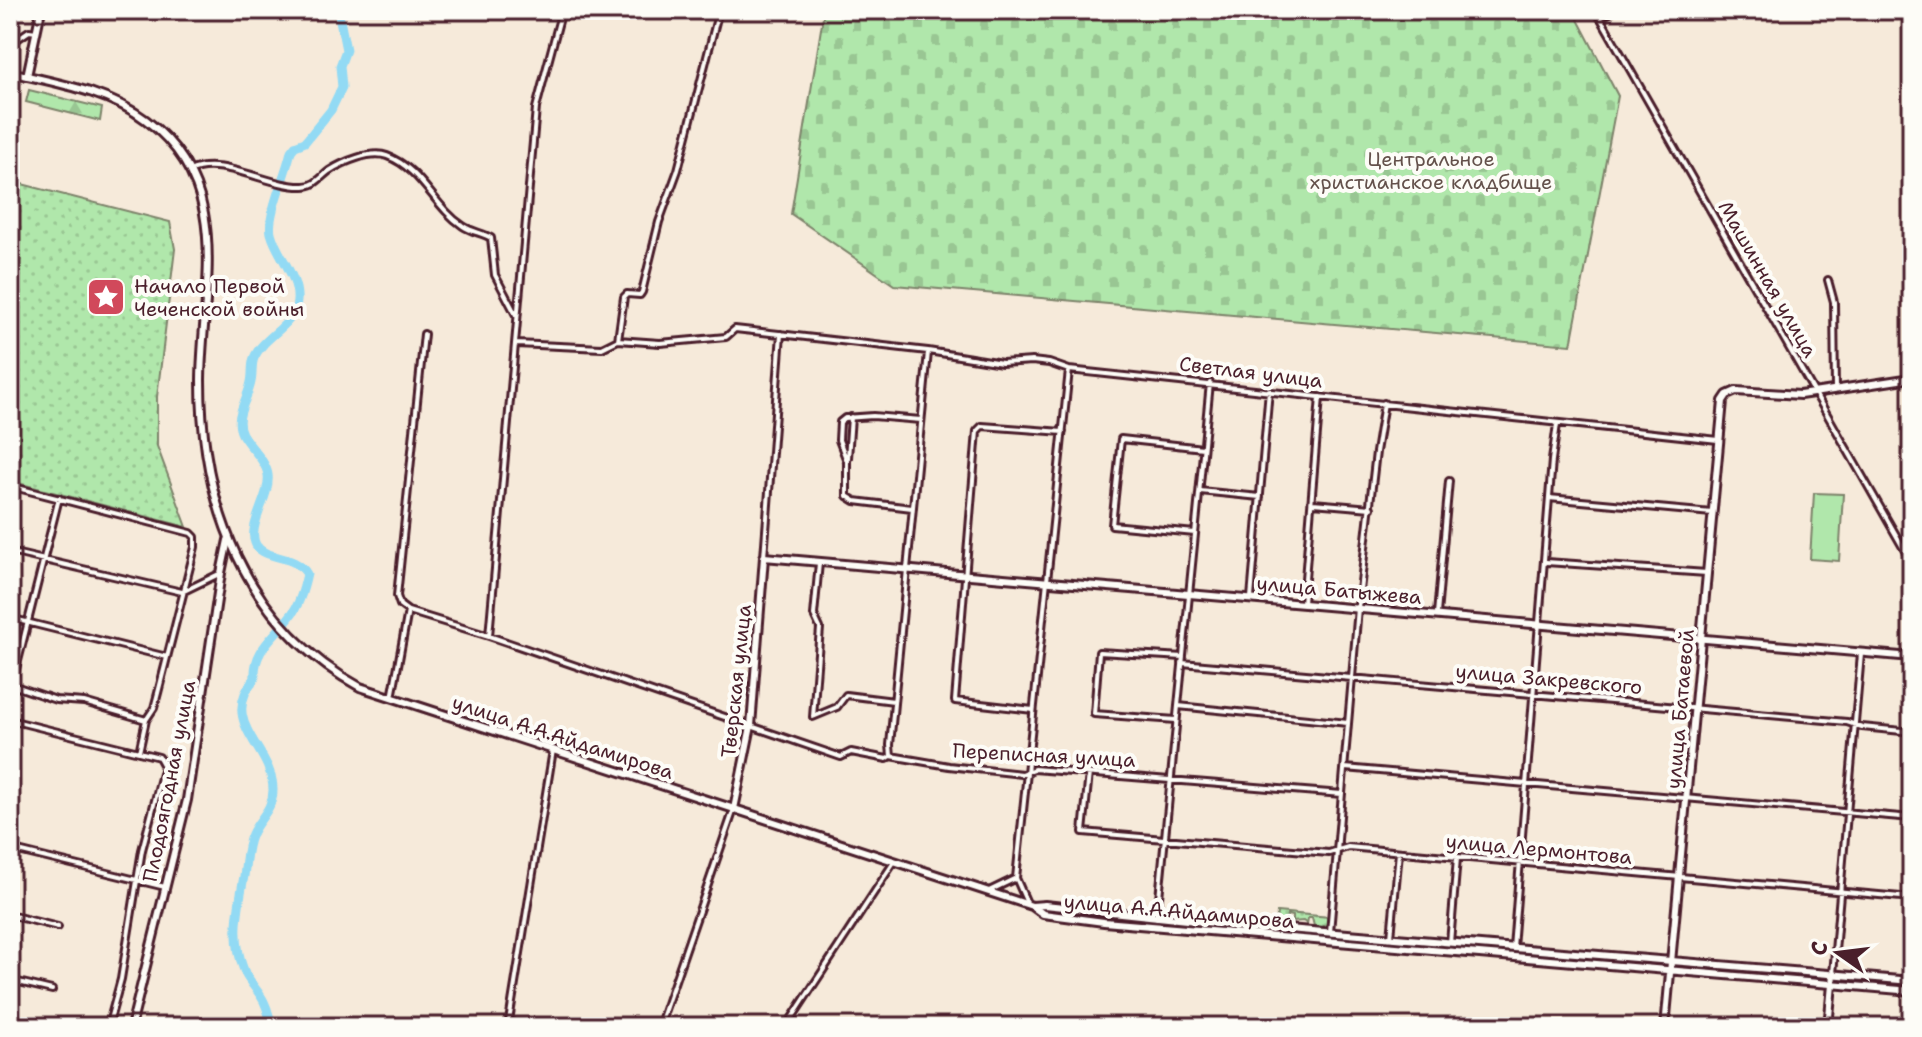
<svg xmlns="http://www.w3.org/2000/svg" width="1922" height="1037" font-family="'Shantell Sans',sans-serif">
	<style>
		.grass { fill: url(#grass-dots); stroke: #7d836b; stroke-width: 2 }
		.forest { fill: url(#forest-firs); stroke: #7d836b; stroke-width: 2 }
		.cemetery { fill: url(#cemetery-stones); stroke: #7d836b; stroke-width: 2 }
		.pitch { fill: #b0e7ab; stroke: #7d836b; stroke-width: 2 }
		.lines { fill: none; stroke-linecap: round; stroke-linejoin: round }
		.river { stroke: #92daf4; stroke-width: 9 }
		.minor-casing { stroke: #4a1f2b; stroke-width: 10 }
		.tertiary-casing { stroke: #4a1f2b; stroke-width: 12 }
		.secondary-casing { stroke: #4a1f2b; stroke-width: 12 }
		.minor { stroke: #fdfcf7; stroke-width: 4 }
		.tertiary { stroke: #fdfcf7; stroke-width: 6 }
		.secondary { stroke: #fdfcf7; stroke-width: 6 }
		.labels { text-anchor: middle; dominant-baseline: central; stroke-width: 8; stroke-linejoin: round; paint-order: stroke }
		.park-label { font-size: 20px; fill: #64514b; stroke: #fdfcf7 }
		.street-label { font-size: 20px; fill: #4a1f2b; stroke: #fdfcf7 }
		.poi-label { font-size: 20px; fill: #4a1f2b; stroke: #fdfcf7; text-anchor: start }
	</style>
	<defs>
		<pattern id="grass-dots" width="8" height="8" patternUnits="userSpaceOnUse" patternTransform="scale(2)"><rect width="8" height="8" fill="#b0e7ab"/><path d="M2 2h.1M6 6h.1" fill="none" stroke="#99c693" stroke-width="1.8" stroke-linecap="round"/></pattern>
		<pattern id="forest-firs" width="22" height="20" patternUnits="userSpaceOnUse" patternTransform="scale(2)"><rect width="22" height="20" fill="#b0e7ab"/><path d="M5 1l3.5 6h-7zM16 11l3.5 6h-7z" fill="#99c693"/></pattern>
		<pattern id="cemetery-stones" width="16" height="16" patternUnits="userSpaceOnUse" patternTransform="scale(2)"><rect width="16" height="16" fill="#b0e7ab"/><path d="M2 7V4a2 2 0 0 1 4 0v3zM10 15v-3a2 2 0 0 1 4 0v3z" fill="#99c693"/></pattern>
	</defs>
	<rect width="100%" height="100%" fill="#f6eada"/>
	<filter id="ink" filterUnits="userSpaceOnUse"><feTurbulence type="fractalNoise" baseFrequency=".0125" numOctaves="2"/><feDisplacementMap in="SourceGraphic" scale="16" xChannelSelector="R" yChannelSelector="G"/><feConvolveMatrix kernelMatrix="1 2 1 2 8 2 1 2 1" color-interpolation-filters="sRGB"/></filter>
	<g filter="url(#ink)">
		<path class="grass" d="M10,181L170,222L175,249L157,397V446L187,527L10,481Z
			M1277,912L1329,917L1328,924L1322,927L1314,926L1312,918H1308L1307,924L1303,921L1292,922V916L1287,915L1285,923L1276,922Z"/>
		<path class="forest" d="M29,90L102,108L100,121L26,102Z"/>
		<path class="cemetery" d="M824,10H1573L1618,96L1571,345L894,285L791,214Z"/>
		<path class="pitch" d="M1814,493L1843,494L1839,561L1810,559Z"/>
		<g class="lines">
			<path class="river" d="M273,1027C269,1019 269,1012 265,1004C261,993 250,984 245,973C231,940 238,910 244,876C246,863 246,846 252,834C259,818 273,810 273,790C273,747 217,723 255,678C253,649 275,637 291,615C300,604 304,588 307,574C294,553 266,561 256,545C246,527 271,496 268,475C266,460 249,447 242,434C233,417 248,399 251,382C253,374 251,365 254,358C263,336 296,325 297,301C299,276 277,256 271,233C267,214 287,172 291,151L295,146L305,142L331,110L342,87L340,66L346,50L338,10"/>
			<defs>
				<path id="minor" d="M1596,10L1912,563
					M1600,18L1616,10H1623
					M10,44L29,31L37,32
					M190,171C219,155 272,188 304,186C315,186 321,177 329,171C343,162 371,150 387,156C422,169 434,207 463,226C472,232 483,233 491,238L495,275L516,315
					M1828,280L1834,302L1835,390
					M618,340L624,297L627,294L640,295L642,292L659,222L678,170L719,10
					M516,344L602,348L618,340L660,343L726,337L735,329L928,351L1002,363L1032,361L1049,363L1069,370L1718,440
					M848,458L851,417
					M10,486L191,533L195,537V547L158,693L154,708L146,720L139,752
					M1200,491L1260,497
					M1549,498L1712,513
					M1313,503L1371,508
					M912,508L855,501L847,496V461L839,440L840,422L845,418L873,416L921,420
					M1195,533L1112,525L1121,439L1203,448
					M10,552L182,592L221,573
					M764,557L781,334
					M1546,562L1707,573
					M819,563L814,615L820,628L813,717L837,707L846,695L894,701
					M1251,598L1269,390
					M1303,603L1320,397
					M408,611L400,605L397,596L424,334
					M1437,614L1449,481
					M10,618L167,657
					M489,636L536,108L562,10
					M1182,663L1847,722L1862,727L1912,732
					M12,685L59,498
					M12,685L56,700L84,702L146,720
					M392,698L408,611L489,636L841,757L851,752L887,759L891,756L949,766L1022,774L1034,769L1342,794
					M1178,706L1348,723
					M1033,710L955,701L977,431L982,426L1063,432
					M10,720L159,757L164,766L142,850L121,979L108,1027
					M1176,720L1094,714L1099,652L1183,657
					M891,756L890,745L928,352
					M1345,768L1912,818
					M1089,773L1083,832L1329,853L1348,847L1912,898
					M10,849L165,887
					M989,891L1016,878
					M1027,903L1016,878L1069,370
					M10,915L58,927
					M1157,918L1210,383
					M1330,932L1358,608L1376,452L1384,403
					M1391,937L1399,852
					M1450,943L1457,858
					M1513,948L1552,460L1557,424
					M1833,974L1861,654
					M10,980L52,990
					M508,1027L553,750
					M659,1027L734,809
					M786,1027L894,862"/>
				<path id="tertiary" d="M27,76L41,10
					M734,809L751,726L764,557L1912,657
					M131,1027L187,800L221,573L228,540
					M1828,1027L1833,974"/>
				<path id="secondary" d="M10,72C56,83 108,91 146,120C235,187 202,287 201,380C201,505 245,624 360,687L1032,906L1043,914L1104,922L1912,991
					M1032,906L1045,905L1215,923L1912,981
					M1665,1027L1723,401L1727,395L1736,391L1800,395L1912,378"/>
			</defs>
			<use href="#minor" class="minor-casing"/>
			<use href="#tertiary" class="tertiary-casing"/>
			<use href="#secondary" class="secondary-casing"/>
			<use href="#minor" class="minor"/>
			<use href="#tertiary" class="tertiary"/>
			<use href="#secondary" class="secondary"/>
		</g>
	</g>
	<defs>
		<symbol id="sight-square" viewBox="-11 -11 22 22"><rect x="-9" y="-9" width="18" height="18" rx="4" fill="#d1495b" stroke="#fdfcf7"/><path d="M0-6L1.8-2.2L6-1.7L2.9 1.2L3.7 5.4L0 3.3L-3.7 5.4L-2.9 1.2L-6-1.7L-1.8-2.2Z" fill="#fff"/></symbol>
	</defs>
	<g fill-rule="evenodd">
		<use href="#sight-square" x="84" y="275" width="44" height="44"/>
	</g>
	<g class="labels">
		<g class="park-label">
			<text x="1431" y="159">Центральное<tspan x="1431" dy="23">христианское кладбище</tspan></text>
		</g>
		<g class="street-label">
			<text transform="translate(1768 279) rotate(60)">Машинная улица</text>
			<text transform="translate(1251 372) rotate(7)">Светлая улица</text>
			<text transform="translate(1339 590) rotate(5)">улица Батыжева</text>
			<text transform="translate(1549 679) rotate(5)">улица Закревского</text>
			<text transform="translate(736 681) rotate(-84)">Тверская улица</text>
			<text transform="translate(1680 709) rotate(-85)">улица Батаевой</text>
			<text transform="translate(563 737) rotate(18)">улица А.А.Айдамирова</text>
			<text transform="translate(1044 755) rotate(3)">Переписная улица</text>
			<text transform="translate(169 781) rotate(-79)">Плодоягодная улица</text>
			<text transform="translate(1539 849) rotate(5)">улица Лермонтова</text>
			<text transform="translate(1179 911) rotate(5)">улица А.А.Айдамирова</text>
		</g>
		<g class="poi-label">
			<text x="134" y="286">Начало Первой<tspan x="134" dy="23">Чеченской войны</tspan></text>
		</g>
	</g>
	<rect width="1922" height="1037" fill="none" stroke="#fdfcf7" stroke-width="40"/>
	<rect x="20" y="20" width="1882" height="997" fill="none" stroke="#4a1f2b" stroke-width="3" filter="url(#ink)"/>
	<g transform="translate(1838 953) rotate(284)" stroke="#fdfcf7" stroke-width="6" paint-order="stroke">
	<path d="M0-6L14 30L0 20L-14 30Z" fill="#4a1f2b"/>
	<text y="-12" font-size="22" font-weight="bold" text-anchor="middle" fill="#4a1f2b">С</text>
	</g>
</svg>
